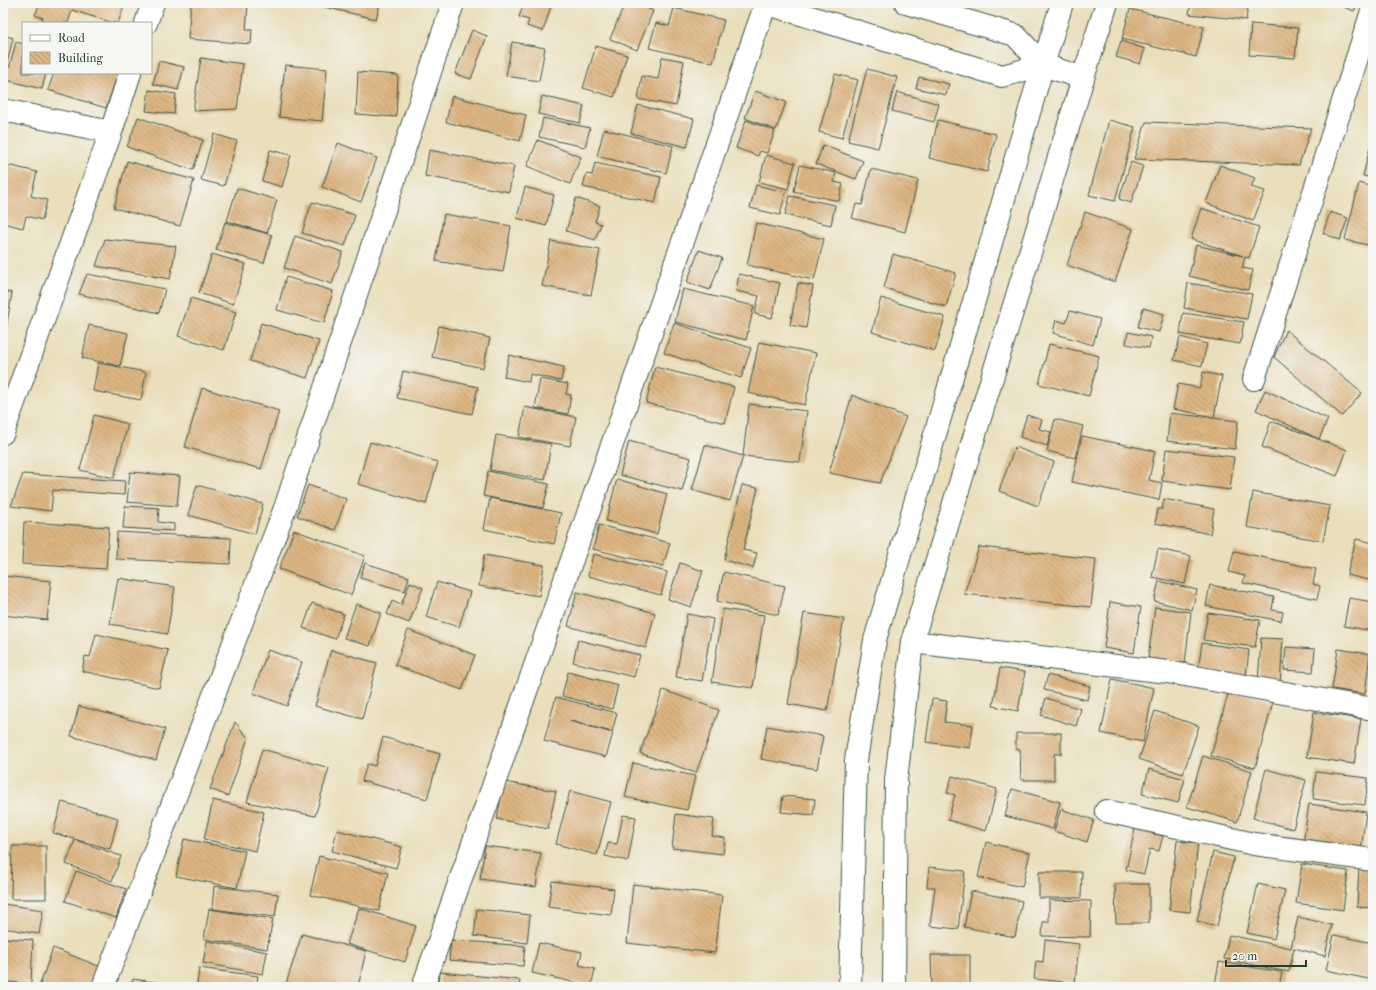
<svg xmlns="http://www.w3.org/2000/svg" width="1376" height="990" font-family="'IM FELL French Canon',serif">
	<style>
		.building { fill: url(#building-back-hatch) }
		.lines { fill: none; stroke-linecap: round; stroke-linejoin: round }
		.minor-casing { stroke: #3d5548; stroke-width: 24 }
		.tertiary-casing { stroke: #3d5548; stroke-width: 24 }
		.minor { stroke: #fff; stroke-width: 22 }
		.tertiary { stroke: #fff; stroke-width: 22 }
	</style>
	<defs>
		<pattern id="building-back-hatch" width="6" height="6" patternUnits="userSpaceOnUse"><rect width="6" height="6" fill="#ddb682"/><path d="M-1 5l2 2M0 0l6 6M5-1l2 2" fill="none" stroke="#b3956b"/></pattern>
	</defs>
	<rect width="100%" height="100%" fill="#f6f6f2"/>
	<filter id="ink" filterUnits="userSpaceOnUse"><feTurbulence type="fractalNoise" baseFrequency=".025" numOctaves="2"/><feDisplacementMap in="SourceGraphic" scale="8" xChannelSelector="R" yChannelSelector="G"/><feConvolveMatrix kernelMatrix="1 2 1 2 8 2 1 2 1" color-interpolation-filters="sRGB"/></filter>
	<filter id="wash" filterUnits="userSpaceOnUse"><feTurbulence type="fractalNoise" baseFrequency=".012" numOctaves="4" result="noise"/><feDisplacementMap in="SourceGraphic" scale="16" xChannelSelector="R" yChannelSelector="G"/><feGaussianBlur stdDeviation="0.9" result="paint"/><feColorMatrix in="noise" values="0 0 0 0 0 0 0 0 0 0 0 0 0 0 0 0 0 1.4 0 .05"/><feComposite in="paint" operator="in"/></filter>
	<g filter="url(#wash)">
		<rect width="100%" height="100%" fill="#eadebb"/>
		<g id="blocks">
			<path class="building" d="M34,3H125L118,23H113L72,10L68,23H42L43,18L35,15L39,5Z
				M191,3L248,4L246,30H252L251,44L188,39Z
				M282,3H303L301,9Z
				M307,3H380L376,19Z
				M524,3H552L543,31L527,26L529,20L519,17Z
				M625,3H640L639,4L653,11L637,50L610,39Z
				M1191,3H1248L1246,20L1189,14Z
				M1282,3H1305V7Z
				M1333,3H1358L1354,11Z
				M674,8L724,20L713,63L649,48L656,23L669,26Z
				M1130,9L1204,27L1196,57L1122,39Z
				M1251,24L1298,28L1295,58L1249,55Z
				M472,30L487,36L471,79L455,74Z
				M3,35L13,38L4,77H3Z
				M1121,41L1145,49L1140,64L1116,57Z
				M16,42L23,44V73H46L42,89L6,80Z
				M512,42L545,48L539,81L506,76Z
				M596,46L627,55L614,97L583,88Z
				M662,57L684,61L676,106L638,99L642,76L658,79Z
				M201,58L243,64L237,109L193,111Z
				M159,61L184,67L178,90L153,84Z
				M285,65L327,69L322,121L279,117Z
				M867,69L897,77L878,148L848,141Z
				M358,72L398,75L396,117L356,114Z
				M54,73H118L106,108L48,90Z
				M835,74L858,80L842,138L819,132Z
				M919,77L949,84L946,95L916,88Z
				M149,90L176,94L174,114L146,111Z
				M755,91L786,102L776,130L745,118Z
				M897,92L939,104L934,122L892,111Z
				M452,96L526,115L520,141L446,122Z
				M542,96L584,106L580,123L538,114Z
				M638,105L694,119L687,147L631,133Z
				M138,117L203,140L193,170L127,147Z
				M543,118L590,128L585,147L539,137Z
				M746,120L775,131L767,153L760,151L758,156L736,148Z
				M938,120L996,134L987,172L929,158Z
				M1109,120L1135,127L1115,201L1089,195Z
				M1146,122L1311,128L1299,165L1134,159Z
				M604,129L673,146L666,173L597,156Z
				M214,134L237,141L224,186L201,180Z
				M1372,139H1373V178L1363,176Z
				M538,140L581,157L570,184L527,166Z
				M338,143L377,158L361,202L322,187Z
				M823,145L863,161L856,179L816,164Z
				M270,150L291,155L282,187L262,181Z
				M429,150L514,166L509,192L425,176Z
				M766,155L795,163L788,189L759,182Z
				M127,161L194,180L180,226L114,208Z
				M1131,162L1143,166L1131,203L1119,199Z
				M595,163L661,177L655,203L583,187L586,174L592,175Z
				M3,164L37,172L31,196L47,200L42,220L26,216L23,228L3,223Z
				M800,165L836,173L834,182L843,184L839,201L794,191Z
				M1220,165L1255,178L1251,187L1265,191L1253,221L1206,203Z
				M871,169L918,180L905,232L852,218L856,204L862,205Z
				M1359,183L1373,187V246L1345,240Z
				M756,185L786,192L780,215L750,208Z
				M525,187L554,195L546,226L517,218Z
				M237,188L277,200L267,233L227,221Z
				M790,196L835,205L831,225L785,215Z
				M576,198L600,206L595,222L601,224L595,240L566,231Z
				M312,202L355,215L345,246L302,233Z
				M1201,208L1259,227L1249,258L1245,257L1242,268L1253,270L1248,290L1189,276L1196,245L1243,256L1191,239Z
				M1085,212L1133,229L1115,282L1067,265Z
				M1330,212L1348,218L1340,240L1323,233Z
				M444,214L511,226L503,272L436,261Z
				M225,222L272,235L264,263L216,250Z
				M756,223L824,239L814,280L747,265Z
				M295,236L343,252L332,284L284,268Z
				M105,239L176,246L170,279L96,266Z
				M551,241L600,250L591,295L542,286Z
				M699,250L722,258L710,290L687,282Z
				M212,254L246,264L233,304L199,293Z
				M893,254L956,273L946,307L884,288Z
				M87,274L165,289L159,313L79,294Z
				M739,274L780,283L772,318L755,314L759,296L736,291Z
				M286,277L333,291L324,323L277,310Z
				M798,283L813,286L806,328L790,325Z
				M1188,283L1252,294L1247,319L1184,308Z
				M683,289L754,306L746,340L675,322Z
				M3,291L12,293L4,342H3Z
				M191,298L236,312L224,350L178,336Z
				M881,298L945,317L935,351L872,332Z
				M1143,308L1164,314L1159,332L1138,327Z
				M1070,311L1100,319L1093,345L1053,333L1056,320L1066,323Z
				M1183,313L1244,322L1240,344L1180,334Z
				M261,323L319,341L307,378L250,361Z
				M674,323L751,348L741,378L664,353Z
				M89,325L128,333L120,366L82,358Z
				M439,326L490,338L483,368L432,357Z
				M1286,330L1362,393L1342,416L1274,357Z
				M1128,332L1151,337L1149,348L1126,344Z
				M1180,337L1207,344L1202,366L1174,360Z
				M759,342L816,353L805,405L748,393Z
				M1049,344L1099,356L1089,396L1039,384Z
				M509,355L564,367L561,381L530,374L529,382L504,377Z
				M98,363L146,372L141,400L93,391Z
				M655,367L734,387L725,423L646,403Z
				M403,371L478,387L472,414L397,398Z
				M1203,372L1222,376L1214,417L1173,409L1178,384L1200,388Z
				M540,379L568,384L566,394L571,395L568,414L535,408Z
				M202,388L279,411L261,469L185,447Z
				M1265,390L1328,419L1319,439L1256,410Z
				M852,395L906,417L880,483L829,473Z
				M749,404L807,411L800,462L743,456Z
				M525,407L576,417L570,446L519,437Z
				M1170,413L1238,421L1235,449L1167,441Z
				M94,415L128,424L114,478L80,470Z
				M1027,415L1042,420L1039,429L1051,432L1047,446L1020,437Z
				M1055,419L1083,426L1075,458L1047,451Z
				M1271,421L1347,450L1337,476L1262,447Z
				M496,435L551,444L545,480L490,470Z
				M1082,436L1155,451L1149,480L1162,483L1159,500L1072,482Z
				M629,441L691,458L682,491L620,475Z
				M370,442L438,462L426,504L358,484Z
				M705,445L743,456L730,501L692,490Z
				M1015,447L1054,462L1038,506L999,491Z
				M1166,449L1234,457L1230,490L1162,481Z
				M488,471L549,484L543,508L483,496Z
				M130,472L180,476L177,506L127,502Z
				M23,474L125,481L124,495L53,490L51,511L11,506Z
				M617,479L667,494L657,534L606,521Z
				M197,485L263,504L255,534L188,515Z
				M308,485L346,499L335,530L297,516Z
				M742,485L758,488L743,550L757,553L753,568L724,560Z
				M1253,492L1330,506L1323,541L1247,527Z
				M490,498L561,513L554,544L484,529Z
				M1164,499L1214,509L1210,534L1155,523L1158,509H1162Z
				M125,506L159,508L158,522L174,524V531L123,528Z
				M24,522L109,527L106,569L22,564Z
				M599,525L670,543L663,566L593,549Z
				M294,530L365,556L351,595L279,569Z
				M117,532L231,538L230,564L116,559Z
				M1356,539L1373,543V581L1347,575Z
				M979,547L1096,559L1091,607L964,594Z
				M1158,549L1191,556L1185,584L1152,577Z
				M1234,551L1316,569L1313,584L1320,586L1317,599L1243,583L1245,576L1229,572Z
				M593,554L667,572L661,595L588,576Z
				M484,555L544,565L539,596L479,586Z
				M365,563L409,577L405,591L360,578Z
				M680,563L703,571L691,607L668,599Z
				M724,572L785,586L778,615L717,601Z
				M3,576L51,581L47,620L3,615Z
				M118,578L175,587L167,634L110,624Z
				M1159,581L1197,590L1192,610L1154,601Z
				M410,582L423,588L409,623L387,614L392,601L401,605Z
				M437,582L470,592L459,627L426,617Z
				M1210,585L1274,597L1272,610L1283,612L1281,621L1206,606Z
				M577,592L655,613L646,648L568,626Z
				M1349,598L1373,602V631L1344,626Z
				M1110,602L1141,607L1134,653L1104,648Z
				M312,603L344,614L335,639L303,628Z
				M356,604L381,613L370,646L344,638Z
				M1155,607L1191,612L1185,663L1148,658Z
				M723,609L764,615L753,688L712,682Z
				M804,613L844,619L827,711L788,704Z
				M1208,613L1260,620L1255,647L1203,640Z
				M687,614L713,619L702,681L676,677Z
				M408,630L475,655L462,690L395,665Z
				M96,634L168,650L159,688L82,671L85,656L90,657Z
				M1261,638L1283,639L1280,684L1258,683Z
				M578,640L640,655L634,677L573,662Z
				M1202,643L1249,650L1246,677L1198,670Z
				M1286,647L1315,649L1313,672L1284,670Z
				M1338,649L1370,654L1365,694L1332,689Z
				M268,650L302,662L287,706L253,693Z
				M331,650L377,663L362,719L315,706Z
				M1000,668L1025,672L1018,711L993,706Z
				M568,672L618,685L612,709L562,696Z
				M1048,675L1090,686L1087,700L1044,690Z
				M1112,679L1154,688L1143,742L1101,733Z
				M663,690L719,710L696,773L640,753Z
				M1229,690L1273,702L1255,768L1211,756Z
				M556,697L617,713L612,732L570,721L613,733L606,757L544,741Z
				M1046,698L1081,709L1076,726L1041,715Z
				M932,699L947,701L944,722L973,725L970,748L926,742Z
				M79,706L165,729L156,760L71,736Z
				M1155,711L1199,726L1183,774L1139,759Z
				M1314,712L1361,719L1354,764L1307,757Z
				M235,722L248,738L228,796L210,789Z
				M767,726L823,736L817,769L761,759Z
				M1016,733H1061V754H1054V780H1021L1020,749H1016Z
				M383,737L440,754L427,799L362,781L367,764L375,766Z
				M262,749L329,768L315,816L247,802Z
				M1203,756L1252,771L1237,822L1187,807Z
				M633,763L695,776L687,810L625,797Z
				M1149,769L1185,779L1178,803L1142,794Z
				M1266,769L1306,780L1293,829L1253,818Z
				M1316,772L1368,778L1365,805L1313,799Z
				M952,776L997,789L986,831L948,820L955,795L947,793Z
				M504,782L556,791L548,829L497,819Z
				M1012,789L1060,802L1053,829L1005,816Z
				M570,791L611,802L597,855L556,844Z
				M783,796L815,799L813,815L781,812Z
				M213,800L264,812L255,851L204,839Z
				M62,802L118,818L110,849L53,833Z
				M1309,804L1366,812L1361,851L1303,844Z
				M1061,809L1094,820L1087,842L1054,831Z
				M676,814L714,819L712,836L725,838L723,854L672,848Z
				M623,815L636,817L628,861L605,856L608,843L617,844Z
				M1135,829L1163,836L1159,851L1150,849L1144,874L1126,870Z
				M337,830L402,847L396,868L332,851Z
				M184,839L245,851L237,888L176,876Z
				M75,840L121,856L112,881L66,864Z
				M1177,841L1198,843L1190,912L1169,910Z
				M986,842L1030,853L1022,887L978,877Z
				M12,846H46V899H11Z
				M485,846L541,853L536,887L480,879Z
				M1213,852L1234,857L1217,926L1197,921Z
				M319,856L388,873L379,911L310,895Z
				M1302,864L1348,871L1343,910L1296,903Z
				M1359,866H1373V908L1357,907Z
				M929,867L965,871L958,929L930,926L935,887H927Z
				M76,871L126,889L116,918L65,901Z
				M1039,872H1082L1081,898H1039Z
				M552,881L614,889L611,915L548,907Z
				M633,884L722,895L715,953L627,943Z
				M1115,884H1149V923H1116Z
				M1258,884L1285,890L1274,939L1247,933Z
				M214,886L278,894L275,917L212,909Z
				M971,891L1022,901L1015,937L964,927Z
				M1049,900L1091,901L1090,937L1042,936L1043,922H1049Z
				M3,904L43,910L39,934L3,928Z
				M359,908L416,926L405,962L347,944Z
				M209,909L273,919L267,949L204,939Z
				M477,909L530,915L527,943L474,936Z
				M1298,917L1332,925L1325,956L1294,948L1289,972L1224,959L1229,935L1291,948Z
				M302,934L366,951L358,987H285Z
				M1334,935L1373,943V980L1326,970Z
				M3,938L33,940L31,983L3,982Z
				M451,940L525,946L523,966L449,960Z
				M1045,940L1079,944L1075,983L1034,979L1036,961L1043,962Z
				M207,941L267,952L263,974L203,963Z
				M539,943L582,952L579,965L595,969L591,986L532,973Z
				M53,948L101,967L93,987H39Z
				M931,955H970V987H932Z
				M1219,962L1282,972L1279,987H1228L1215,985Z
				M199,968L258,976L256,987H210L197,985Z
				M440,972L520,980L519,987H439Z
				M133,979L181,986V987H131Z"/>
		</g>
	</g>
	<g filter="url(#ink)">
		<use href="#blocks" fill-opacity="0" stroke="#3d5548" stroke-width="1"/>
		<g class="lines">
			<defs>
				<path id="minor" d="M765,3L1002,76L1043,65
					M906,3L1015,35L1043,65L1083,78
					M146,23L153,3
					M3,110L111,132
					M1254,379L1373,8
					M3,433L111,132L130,73
					M912,642L1168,672L1373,709
					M1106,811L1254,844L1373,860
					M103,987L285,508L453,3
					M423,987L766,3"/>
				<path id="tertiary" d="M850,987L856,760L875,640L1043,65L1062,3
					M894,987L896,780L912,642L1083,78L1107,3"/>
			</defs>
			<use href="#minor" class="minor-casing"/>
			<use href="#tertiary" class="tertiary-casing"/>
			<use href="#minor" class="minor"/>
			<use href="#tertiary" class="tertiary"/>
		</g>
	</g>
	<rect width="1376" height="990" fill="none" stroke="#f6f6f2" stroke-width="16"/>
	<rect x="22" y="22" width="130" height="52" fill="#f6f6f2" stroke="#a0aca6"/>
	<rect x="30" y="35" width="20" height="6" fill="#ffffff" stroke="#a0aca6"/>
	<text x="58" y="42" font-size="12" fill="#1f3d34">Road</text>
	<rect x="30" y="52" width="20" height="12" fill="url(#building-back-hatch)" stroke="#a0aca6"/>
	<text x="58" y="62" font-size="12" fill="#1f3d34">Building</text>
	<path d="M1226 960v6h80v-6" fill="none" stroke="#1f3d34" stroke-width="2"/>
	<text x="1232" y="960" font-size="12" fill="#1f3d34" stroke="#f6f6f2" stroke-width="3" paint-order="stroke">20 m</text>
</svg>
